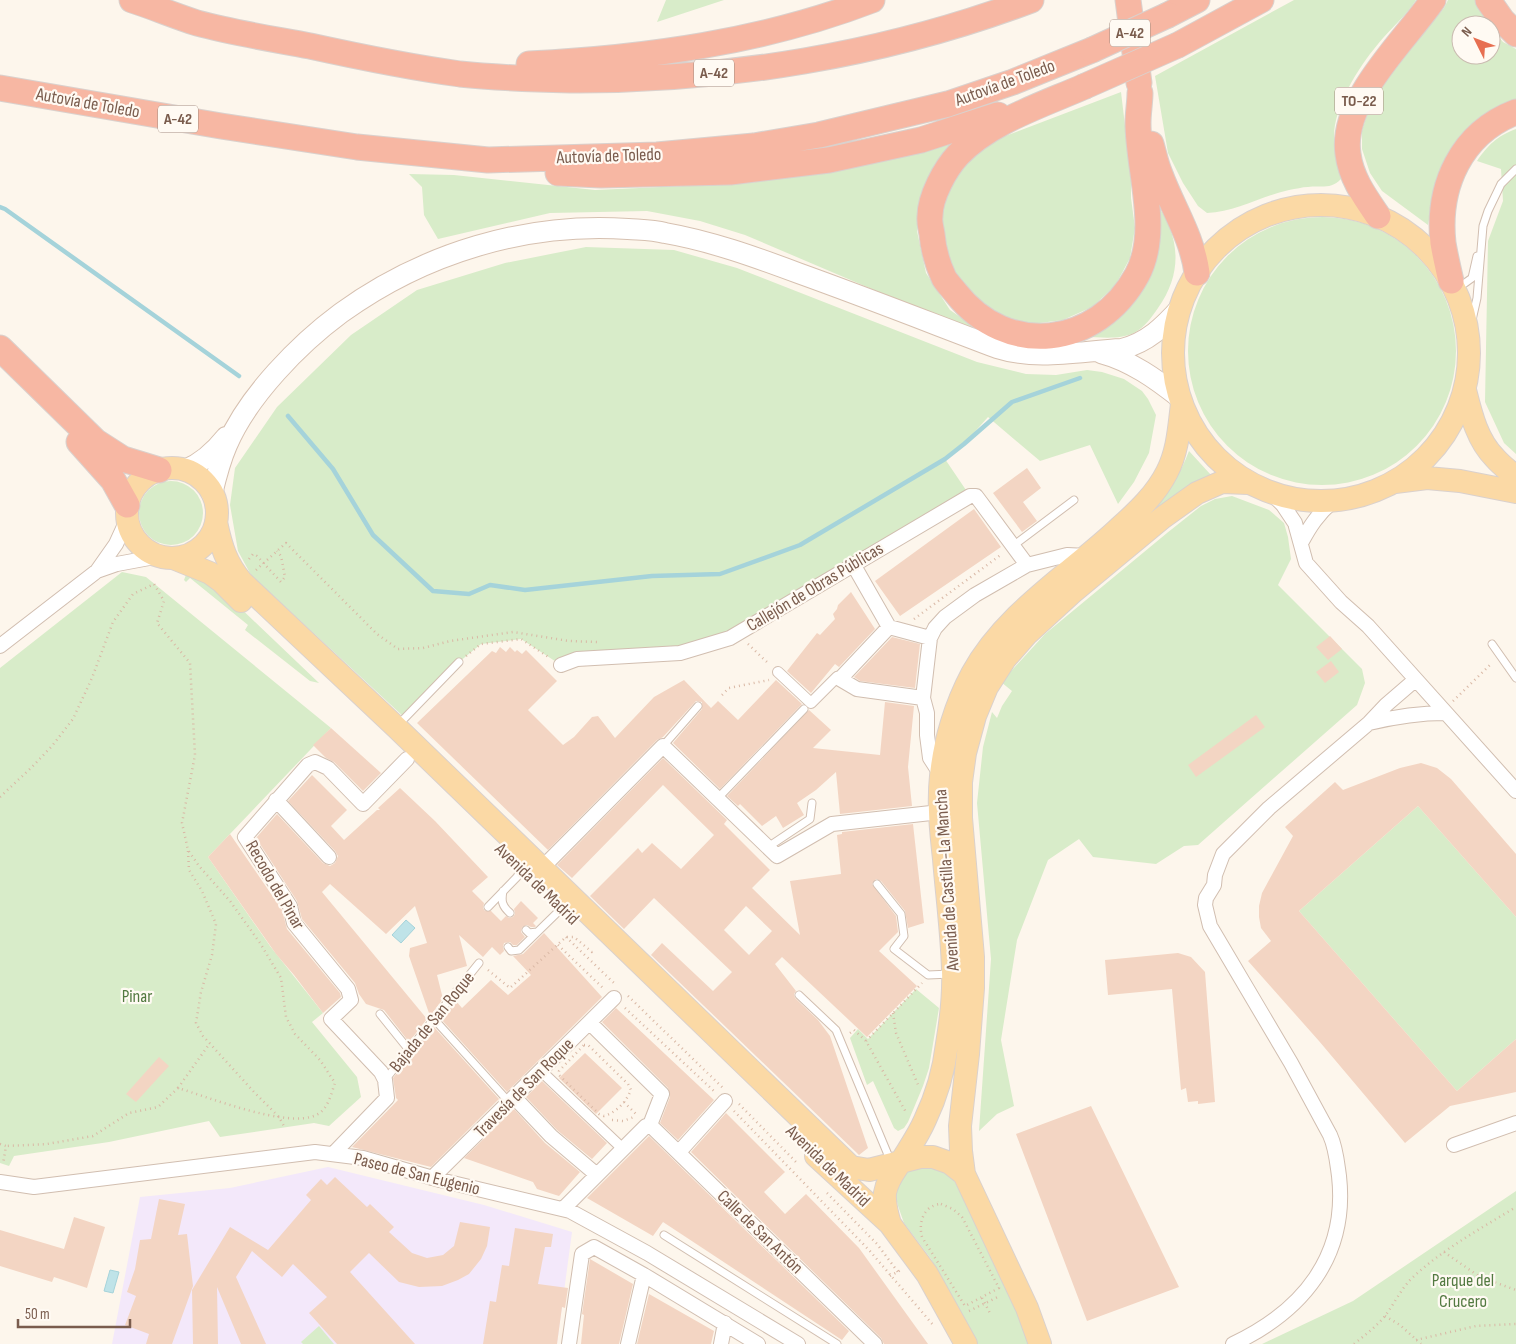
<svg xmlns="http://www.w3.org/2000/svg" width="1516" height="1344" font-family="'Sofia Sans Condensed',sans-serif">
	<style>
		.education { fill: #f3e8fa }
		.green { fill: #d8ecc9 }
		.water { fill: #bfe3e8; stroke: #a5d3da }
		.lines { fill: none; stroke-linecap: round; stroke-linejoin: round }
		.stream { stroke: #a5d3da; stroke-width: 4.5 }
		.building { fill: #f3d5c3; fill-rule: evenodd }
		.service-casing { stroke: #d1beb0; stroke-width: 9 }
		.pedestrian-casing { stroke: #d1beb0; stroke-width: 12 }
		.minor-casing { stroke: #d1beb0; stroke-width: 16 }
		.secondary-casing { stroke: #d6c0b0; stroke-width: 22 }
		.primary-casing { stroke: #dad1cd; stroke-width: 24 }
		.motorway-casing { stroke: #dad1cd; stroke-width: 27 }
		.path { stroke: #d9b8a5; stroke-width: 2.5; stroke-dasharray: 1 4; stroke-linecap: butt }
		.service { stroke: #fff; stroke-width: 7 }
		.pedestrian { stroke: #fff; stroke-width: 10 }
		.minor { stroke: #fff; stroke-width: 14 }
		.secondary { stroke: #fff; stroke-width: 20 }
		.primary { stroke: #fbd9a5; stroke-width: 22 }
		.motorway { stroke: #f7b7a3; stroke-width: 25 }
		.motorway-bridge-casing { stroke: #dad1cd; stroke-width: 27; stroke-linecap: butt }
		.motorway-bridge { stroke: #f7b7a3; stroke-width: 25 }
		.labels { text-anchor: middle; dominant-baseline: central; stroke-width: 4.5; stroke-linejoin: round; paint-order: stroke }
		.shield { fill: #fffaf3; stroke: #a28b7f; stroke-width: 1 }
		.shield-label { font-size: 16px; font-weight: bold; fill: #7a5c4d }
		.street-label { font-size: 18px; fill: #7a5c4d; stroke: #fffaf3 }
		.park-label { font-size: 18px; fill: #537a41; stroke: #fffaf3 }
	</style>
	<rect width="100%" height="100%" fill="#fdf6ec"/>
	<path class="education" d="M328,1167L484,1205L572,1232L557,1344H112L140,1197L230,1188Z"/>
	<path class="green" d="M666,0H724L657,22Z
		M1294,0H1416C1405,17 1390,29 1378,44C1358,68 1334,106 1334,137C1334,152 1337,166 1341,179C1331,190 1321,185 1308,187C1302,187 1296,189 1289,190C1261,196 1236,212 1207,213L1198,206L1183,183L1168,153L1155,76Z
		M1448,0H1479L1489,25H1461V55H1491V28L1503,42L1516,49V102L1436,183L1428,225L1382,191L1370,173L1362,149V131L1371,102L1390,74L1444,8Z
		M1121,92L1131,176V198L1135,228L1130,258L1115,286L1092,307L1063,320L1032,324L1001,317L975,301L955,277L943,248L941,216L949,188L965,163L987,143Z
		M1516,129V454L1504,443L1485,402L1488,241L1503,201L1501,169L1477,161C1488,145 1497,136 1516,129Z
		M962,140L925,194L917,231L926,273L950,310L986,335L928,313L745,235L700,221L647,211L550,213L438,239L424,215L422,187L409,174L454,175L595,190L750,183L881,160Z
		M1153,199C1180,234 1184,271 1158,308C1151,318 1145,327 1134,333C1119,340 1101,337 1084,337L1119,311Z
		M1188 351a134 134 0 1 1 268 0a134 134 0 1 1-268 0Z
		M586,247L674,250L737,268L977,362L1026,374L1056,375L1087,370L1102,372L1124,379L1142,391L1148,399L1156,415L1149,453L1134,482L1118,504L1090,445L1040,461L988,417L964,444L945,459L970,496L730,638L561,665L521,639L481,644L459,662L405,718L251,575L238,551L230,505L235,468L277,407L351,335L417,290L505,263Z
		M1189,451L1211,475L1143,518C1164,498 1179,478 1189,451Z
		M139 513a32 32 0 1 1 64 0a32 32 0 1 1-64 0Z
		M1232,496L1269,510L1284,523L1288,537L1291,559L1278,585L1362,669L1365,683L1357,705L1198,845L1184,846L1156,864L1093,857L1079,839L1048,860L1017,940L1001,1040L1014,1106L997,1114L979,1131L991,959L977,803L983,747L992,712L997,718L1002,706L1012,691L1001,682L1045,634L1167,533L1201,506L1215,499Z
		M122,572L146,577L331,728L208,857L270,946L323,1013L312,1022L357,1077L361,1097L329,1126L314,1123L220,1137L209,1121L109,1142L14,1156L9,1166L0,1163V668Z
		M187,572H191L232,600L319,683L310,681L245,630L248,625L190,578L186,582L184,580Z
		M1418,806L1516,917V1039L1457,1091L1299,911Z
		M916,989L939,1008L929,1068L923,1086L908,1122L904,1128L898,1131L894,1128L873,1081L867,1085L850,1038L858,1029L868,1039Z
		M924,1165L941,1167L953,1178L1014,1302L1030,1344H977L931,1259L904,1223L898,1206L895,1193L901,1179L910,1169Z
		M1516,1191V1344H1262L1353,1301Z
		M319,1326L334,1344H303L301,1342Z"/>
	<path class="water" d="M406,920L415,928L401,943L392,935Z
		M110,1270L119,1272L113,1293L104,1291Z"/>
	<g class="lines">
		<path class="stream" d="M0,207L5,209L239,376
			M288,416L333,469L373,535L433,591L469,594L490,585L525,590L652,576L720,574L800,545L945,459L964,444L1012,402L1080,378"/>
	</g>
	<path class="building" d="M1027,468L1041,488L1023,502L1037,521L1022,532L993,493Z
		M974,509L1001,547L900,616L875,581Z
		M851,592L875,629L839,667L835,664L811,693L787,671L817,633L820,635L835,619L833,614L837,609L838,605Z
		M1330,636L1342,649L1328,660L1316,647Z
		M892,637L920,644L915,688L860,681L854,677Z
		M500,647L506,652L510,647L515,652L517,650L522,654L526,650L557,681L528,710L563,745L574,737L592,717L598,716L615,738L654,697L684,680L711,708L718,701L738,720L776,680L802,704L720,789L673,743L702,709V702L696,701L663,737L657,740L548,850L417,723L492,651L496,653Z
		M1331,661L1339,672L1325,683L1316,672Z
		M885,702L914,706L908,767L912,806L840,814L836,772L816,790L797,803L804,815L783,828L776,816L762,826L740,804L738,806L727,796L809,710L831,730L813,748L880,755Z
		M1256,715L1265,727L1196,777L1188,765Z
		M331,728L381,773L363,791L334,762L326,758L313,745Z
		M663,758L727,820L724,824L770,870L752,888L800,935L790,881L841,874L837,835L842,834V832L913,824L924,923L908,928L905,911L881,881L876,879L872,884L896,916L898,932L879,951L917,986L867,1037L782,957L775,964L796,991L794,994L795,998L818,1020L830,1036L868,1148L859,1155L651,955L662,943L713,991L732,972L654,898L624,929L590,896L638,848L642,853L652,843L681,869L714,835L663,785L572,878L557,865ZM746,906L772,931L749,955L724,930Z
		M1421,763L1437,768L1451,779L1516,854V917L1418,806L1299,911L1457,1091L1516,1039V1092L1450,1106L1405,1143L1319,1041L1248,961L1271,941L1261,928L1259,917V906L1262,893L1293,836L1285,827L1335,782L1343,790L1400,768Z
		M312,775L347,810L331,826L344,840L377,810H380L378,808L400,788L435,821L488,877L472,891L484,903L483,908L485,911H491L501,921L506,916L509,918L513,917L515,914L514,909L521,901L538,918L533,923L536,926L535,927H531L527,925L522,927L521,932L525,937L517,945H513L510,942L504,943L503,947L504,951L500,955L492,947L483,957L459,935L467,966L437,975L443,999L430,1016L409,956L410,948L427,943L415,906L386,934L330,884L322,892L427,1019L409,1042L384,1010L366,1004L359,994L355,983L302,919L297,901L256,838L277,814L323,863L330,866L335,863L338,856L335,851L288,801Z
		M230,834L282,910L287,929L340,993L341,997L323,1013L294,975L276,954L208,857Z
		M544,933L602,997L507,1092L441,1019L456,1001L462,1008L491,980L508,995L531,975L513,956L523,954Z
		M1178,953L1191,957L1205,972L1215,1102L1198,1104V1101L1188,1102L1186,1088L1181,1090L1172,989L1108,995L1105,960Z
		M616,1008L714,1100L678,1140L660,1123L670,1097L668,1088L602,1022Z
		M434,1027L499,1099L431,1167L352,1147L398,1100L396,1098L393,1078Z
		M585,1053L622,1088L596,1114L559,1078Z
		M159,1057L169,1066L136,1102L126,1094Z
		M542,1081L607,1143L592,1159L557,1130L526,1097Z
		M1091,1106L1179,1287L1087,1321L1016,1134Z
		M514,1109L545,1143L580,1172L559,1196L537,1189L533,1182L464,1158Z
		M726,1113L785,1172L764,1192L785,1214L806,1194L859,1248L928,1344H884L881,1338L691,1152Z
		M649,1136L849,1331L842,1340L663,1222L653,1236L587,1198Z
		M335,1177L367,1207L370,1204L394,1227L389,1232L412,1253L427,1258L443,1255L454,1246L460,1222L490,1227L487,1246L481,1259L469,1274L458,1280L442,1286L419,1287L399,1282L369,1253L350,1272L415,1344H337L309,1313L327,1297L293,1264L282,1277L252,1251L236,1277L266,1344H241L217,1287L218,1344H193L192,1290L230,1227L268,1250L311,1200L306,1195L321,1179L327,1185Z
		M159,1199L185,1204L178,1235L187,1234L193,1286L172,1344H146L149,1334L125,1325L136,1296L127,1292L135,1269L140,1240L151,1239Z
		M74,1217L105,1227L87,1288L54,1277L52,1282L0,1266V1230L64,1249Z
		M515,1228L553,1234L551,1247H545L538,1284L568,1288L565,1308L562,1307L557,1344H483L490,1301L496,1302L502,1265L509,1266Z
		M590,1259L633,1284L619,1344H581L584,1315L582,1314Z
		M649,1294L714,1331L711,1344H637Z"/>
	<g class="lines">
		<defs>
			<path id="service" d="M1455,287L1465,283L1472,278L1477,256
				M1470,329L1477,298L1483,226L1488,211L1501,184L1516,169
				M1013,546L1074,500
				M1492,644L1516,678
				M398,725L459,662
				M663,746L698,706
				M717,799L804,709
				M768,847L810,819L812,803
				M877,884L901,914L904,936L894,949L928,975L951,974
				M503,891C501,901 502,906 510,913
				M488,907L517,877L519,873L518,867
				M526,930L529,933L537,932
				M508,947L511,951L519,950L562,908
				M799,995L836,1030L891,1162
				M380,1014L409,1050
				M434,1019L509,1102
				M385,1080L479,963
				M664,1235L837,1344"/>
			<path id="pedestrian" d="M778,672L811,703L837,677L840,679
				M541,1071L623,1149"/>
			<path id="minor" d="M1271,493L1283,505L1295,523L1306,563L1341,602L1368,626L1516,791
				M1301,543C1310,526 1318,514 1333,501
				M853,564L889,627
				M97,571L116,544L127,520
				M0,646L97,571L117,564L160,556
				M561,665L577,659L680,653L730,638L970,496H976L982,504L1027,565
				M923,698L857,689L840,679L889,627L930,638
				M1369,723C1394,717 1419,713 1445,713
				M941,775L930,758L927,735V713L923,698L930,638L935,628L945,617L975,595L1027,565L1067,555L1087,556
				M276,800L329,857
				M541,869L663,746L777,856L832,824L940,812
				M590,1023L662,1094L650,1125
				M515,1098L551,1136L597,1175
				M650,1125L875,1344
				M1454,1145L1516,1123
				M679,1152L725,1101
				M333,1154L387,1098L385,1080L381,1072L331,1019L351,1000L348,989L294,923L290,906L245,837L308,765L315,762L328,768L363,804L407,759
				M432,1178L614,998
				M0,1182L34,1187L315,1152L363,1158L440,1180L570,1211L647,1253L798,1344
				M563,1209L646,1126L650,1125
				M569,1344L582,1254L594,1247L644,1275L758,1344
				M628,1344L644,1275
				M721,1344L725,1323
				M1233,1344C1303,1311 1348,1256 1339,1176C1337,1162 1336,1148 1330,1135L1291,1063L1210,926L1205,905L1206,898L1214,885L1215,875L1223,854L1269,808L1369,723L1386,705L1415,680"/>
			<path id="secondary" d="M1101,353C1131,361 1156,379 1180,398
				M185,470C202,463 214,452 226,437
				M212,494C216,477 220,461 227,445C248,396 299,344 341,313C424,253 526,222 628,229C641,230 653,230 665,233C711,241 755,257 798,273C865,297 931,323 997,348C1038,361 1080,351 1122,349C1148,342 1163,327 1181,307"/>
			<path id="primary" d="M1173 353a148 148 0 1 1 296 0a148 148 0 1 1-296 0Z
				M1465,390C1471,414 1477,440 1495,458C1501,465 1509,471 1516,477
				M127 513a45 45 0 1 1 90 0a45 45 0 1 1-90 0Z
				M1395,482L1427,478L1460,481L1516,492
				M216,522C221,546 226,563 242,582L396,727L851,1167L869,1170L920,1157H933L950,1163L964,1174L1027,1308L1040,1344
				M173,558L210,573L221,581L241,601
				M816,1156L890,1224L927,1274L966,1344
				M964,1174L961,1151L960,1126L968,1054L973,988V957L961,818V782L965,753L975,716L987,687L1005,659L1026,635L1074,591L1162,518L1197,493L1222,482L1248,483
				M890,1224C887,1214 884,1204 885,1193C887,1180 895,1171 902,1160C910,1147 919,1134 925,1120C936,1097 944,1070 947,1044C951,1020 954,995 953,970C952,933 947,896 944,859C941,832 938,804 941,776C944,742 956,704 972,674C1005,613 1070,574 1119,528C1138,511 1156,494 1167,472C1178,451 1179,427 1182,404"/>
			<path id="motorway" d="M132,0C154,7 175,16 197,23C234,33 273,39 310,46C360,57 409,67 460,74C496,78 533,79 570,80C726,81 885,55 1031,0
				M1128,0L1139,83
				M1488,0L1502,20L1516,34
				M1168,15L1197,0
				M1178,45L1261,0
				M529,64C645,58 763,42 872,0
				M1083,87C1042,105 989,122 958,155C945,169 930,197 930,216C929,222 931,228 932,234C933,248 938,265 944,278C947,283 952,288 956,293C1007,358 1097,348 1137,275C1161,231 1138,170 1138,123C1138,113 1140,102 1140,93
				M0,88L221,126L357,147L488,160L657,155L754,146L819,135L948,104L1013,82L1092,50
				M1151,144C1154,154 1156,165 1160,174C1173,209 1192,236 1197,273
				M558,173L601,175L730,172L829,160L921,140L998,115
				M1378,216C1365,197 1351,178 1348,154C1340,100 1404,42 1433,0
				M1451,281C1448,268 1445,255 1443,243C1437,186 1461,133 1516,112
				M0,348L95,441L123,459L159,470
				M79,442L113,480L127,505"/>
		</defs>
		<use href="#service" class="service-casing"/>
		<use href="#pedestrian" class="pedestrian-casing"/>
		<use href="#minor" class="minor-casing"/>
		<use href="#secondary" class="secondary-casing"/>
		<use href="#primary" class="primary-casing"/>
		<use href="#motorway" class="motorway-casing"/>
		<path class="path" d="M249,559L253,554L257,556L281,582L285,577L281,556L277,551
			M256,570L286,543L377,634L398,649L423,648L450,641L513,632L569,641L597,642
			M914,619L1002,554
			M748,644L769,664
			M466,656L481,644L521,639L550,658
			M722,695L729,688L769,680
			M1453,701L1492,663
			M0,797L32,767L52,746L73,719L92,678L113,622L133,594L154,584L164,601L157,623L190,663L195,755L182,823L188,850L199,866L230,901L260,943L281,978L286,1017L295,1034L320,1060L335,1083C331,1094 328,1110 316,1115C288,1129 208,1097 178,1088L158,1107L129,1113L93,1136L47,1144L6,1146
			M188,851L189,870L202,891L216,924L212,955L201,992L196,1023L203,1036L254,1092L279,1117L285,1128
			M566,937L615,984
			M558,945L604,989
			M488,970L510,988L566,937H574L592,952L594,951
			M628,996L723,1088
			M625,1008L716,1093
			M893,1013L896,1033L919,1087
			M850,1033L854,1030L866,1041L907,1114
			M866,1041L922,983
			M584,1045H588L628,1084L631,1090C626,1102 617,1112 604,1116L599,1114L559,1075V1071Z
			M178,1088L210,1043
			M624,1102L637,1115
			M739,1104L798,1164
			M734,1111L869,1250L934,1326
			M612,1120L623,1121L634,1117
			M0,1144L6,1146L3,1164
			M827,1193L877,1244L898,1272
			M941,1204L953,1209L962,1217L999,1288L965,1306L922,1237C918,1222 924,1205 941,1204Z
			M1444,1252L1480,1277L1516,1290
			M890,1276L901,1270
			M982,1298L991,1315
			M969,1311L1000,1296
			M1385,1316L1400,1325L1421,1344
			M1416,1340L1476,1326L1516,1324
			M1354,1344C1365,1335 1376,1327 1385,1316C1394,1304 1401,1289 1412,1278C1443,1249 1480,1229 1516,1207"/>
		<use href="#service" class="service"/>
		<use href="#pedestrian" class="pedestrian"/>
		<use href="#minor" class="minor"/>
		<use href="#secondary" class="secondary"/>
		<use href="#primary" class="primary"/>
		<use href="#motorway" class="motorway"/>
		<defs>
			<path id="motorway-bridge" d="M1092,50L1168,15
				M1083,87L1178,45"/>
		</defs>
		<use href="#motorway-bridge" class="motorway-bridge-casing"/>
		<use href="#motorway-bridge" class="motorway-bridge"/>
	</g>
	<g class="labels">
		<g class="shield">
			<rect x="1110" y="19.5" width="40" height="27" rx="4"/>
			<rect x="694" y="59.5" width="40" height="27" rx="4"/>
			<rect x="1335" y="87.5" width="48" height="27" rx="4"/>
			<rect x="158" y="105.5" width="40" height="27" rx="4"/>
		</g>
		<g class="shield-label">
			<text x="1130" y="33">A-42</text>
			<text x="714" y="73">A-42</text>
			<text x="1359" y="101">TO-22</text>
			<text x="178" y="119">A-42</text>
		</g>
		<g class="street-label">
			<text transform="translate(1005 83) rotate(-20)">Autovía de Toledo</text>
			<text transform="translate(88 103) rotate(10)">Autovía de Toledo</text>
			<text transform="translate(609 156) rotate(-2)">Autovía de Toledo</text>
			<text transform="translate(815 587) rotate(-31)">Callejón de Obras Públicas</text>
			<text transform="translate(947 880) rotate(-94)">Avenida de Castilla-La Mancha</text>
			<text transform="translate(537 884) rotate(44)">Avenida de Madrid</text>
			<text transform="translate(275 885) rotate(60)">Recodo del Pinar</text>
			<text transform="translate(432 1022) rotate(-51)">Bajada de San Roque</text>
			<text transform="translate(524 1088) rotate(-45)">Travesía de San Roque</text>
			<text transform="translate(828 1166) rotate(44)">Avenida de Madrid</text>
			<text transform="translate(417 1174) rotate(14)">Paseo de San Eugenio</text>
			<text transform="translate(760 1232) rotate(44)">Calle de San Antón</text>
		</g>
		<g class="park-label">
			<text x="137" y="996">Pinar</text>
			<text x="1463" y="1280">Parque del<tspan x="1463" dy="21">Crucero</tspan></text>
		</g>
	</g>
	<g transform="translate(1476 40) rotate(312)"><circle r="24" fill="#fffaf3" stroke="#cabbb1"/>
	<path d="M0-4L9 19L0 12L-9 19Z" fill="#e76f51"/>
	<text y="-8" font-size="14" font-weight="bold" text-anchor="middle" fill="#7a5c4d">N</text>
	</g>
	<path d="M18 1319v8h112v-8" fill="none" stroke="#7a5c4d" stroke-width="2.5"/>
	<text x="25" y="1319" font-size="15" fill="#7a5c4d" stroke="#fffaf3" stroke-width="4" paint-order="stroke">50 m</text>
</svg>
